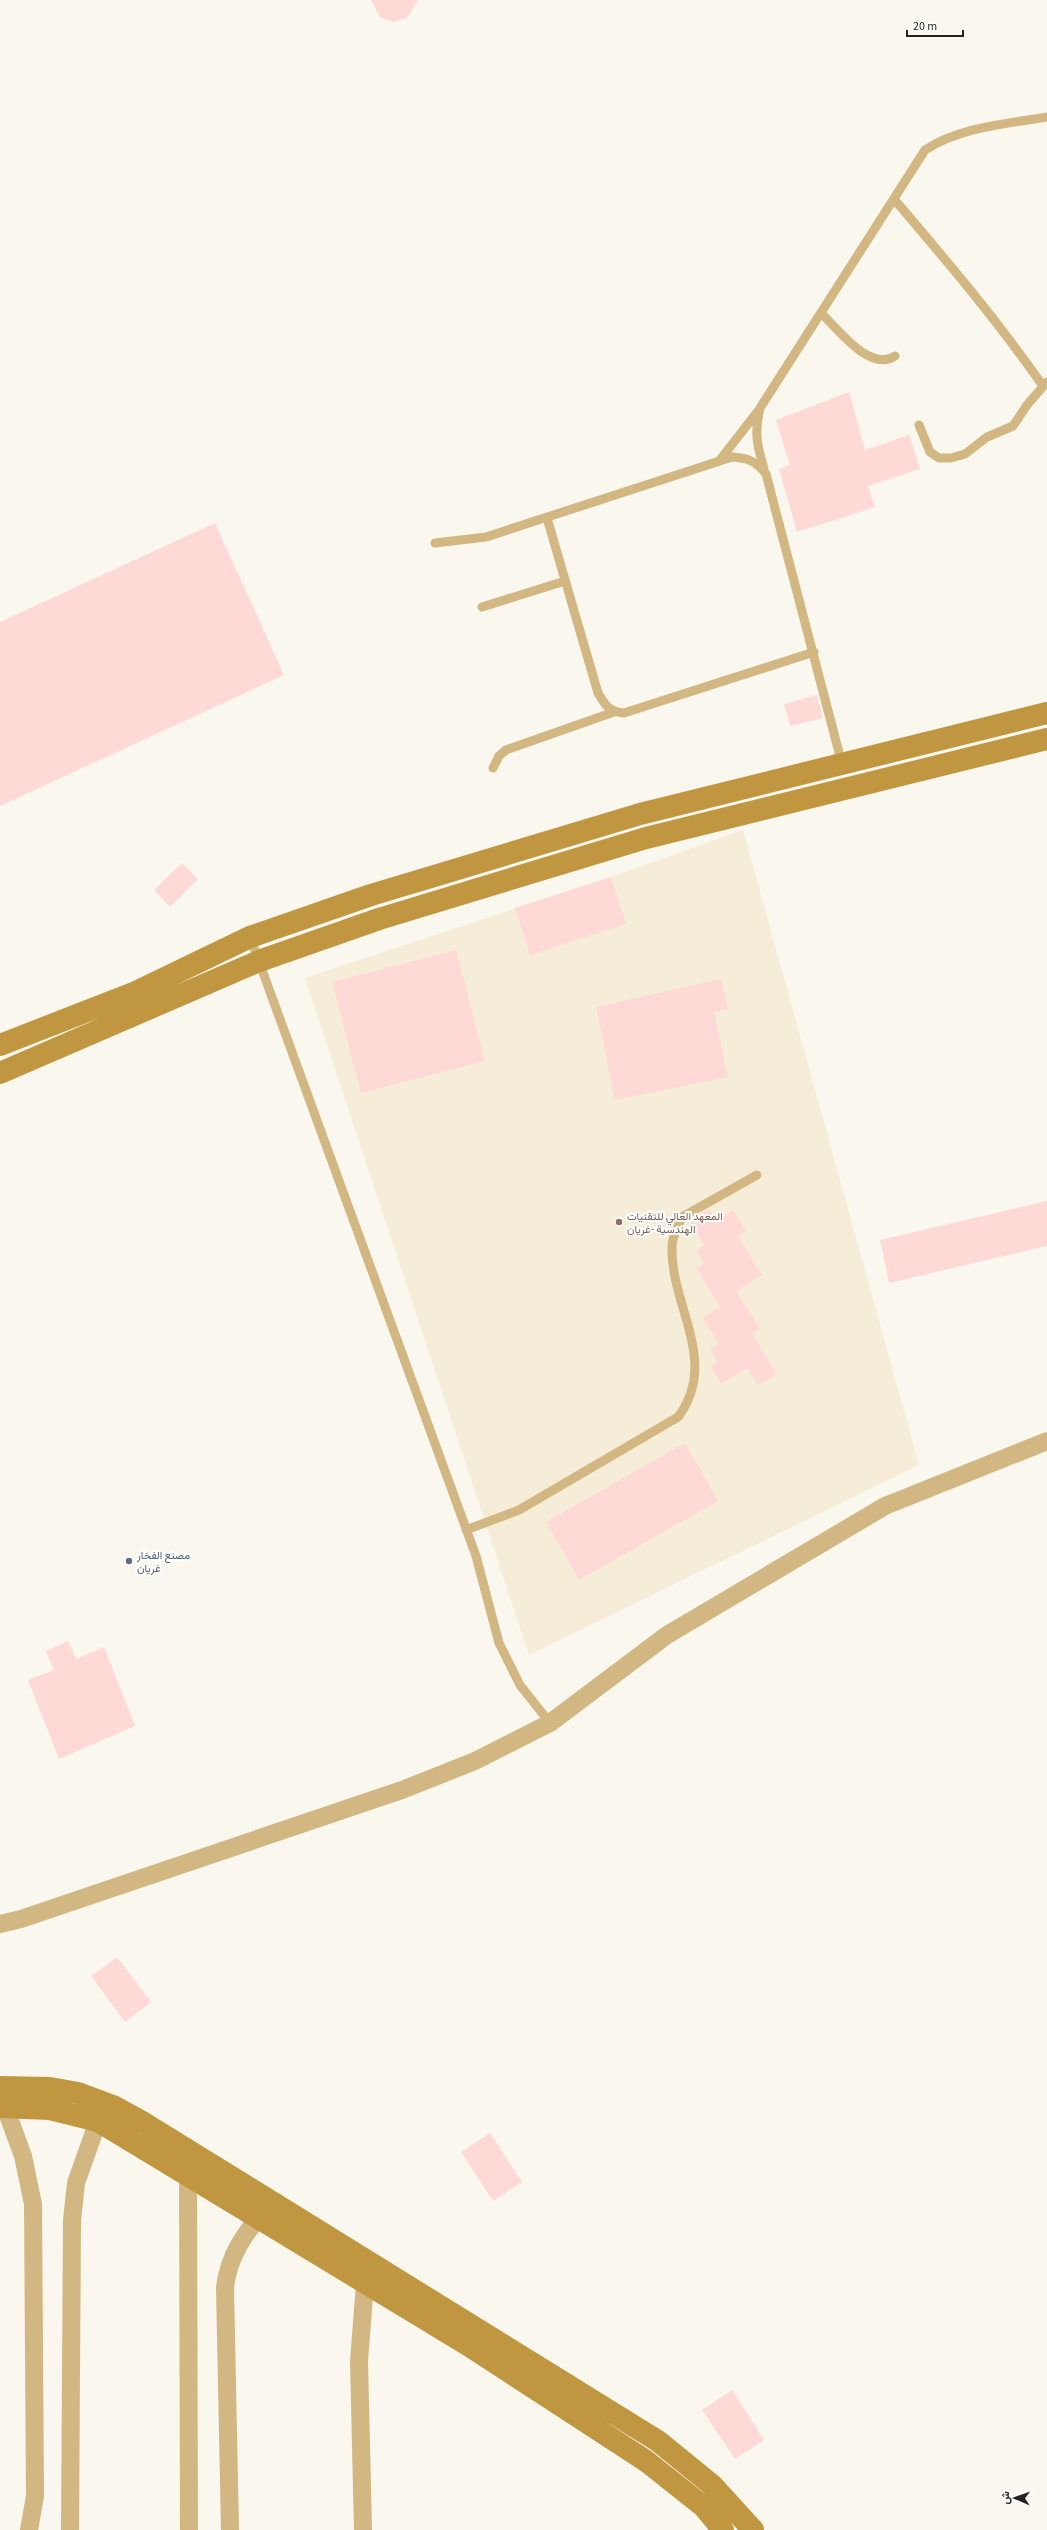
<svg xmlns="http://www.w3.org/2000/svg" width="1047" height="2530" font-family="'Source Sans 3',Vazirmatn,sans-serif">
	<style>
		.education { fill: #f5edd7 }
		.building { fill: #ffd9d5 }
		.lines { fill: none; stroke-linecap: round; stroke-linejoin: round }
		.service { stroke: #d3b783; stroke-width: 9 }
		.minor { stroke: #d3b783; stroke-width: 18 }
		.secondary { stroke: #c09740; stroke-width: 22 }
		.education-dot { fill: #8d6e63; stroke: #fff; stroke-width: 1.5 }
		.service-dot { fill: #5c6f8a; stroke: #fff; stroke-width: 1.5 }
		.labels { text-anchor: middle; dominant-baseline: central; stroke-width: 4; stroke-linejoin: round; paint-order: stroke }
		.education-label { font-size: 11px; fill: #785e54; stroke: #fff; text-anchor: start }
		.service-label { font-size: 11px; fill: #4e5e75; stroke: #fff; text-anchor: start }
	</style>
	<rect width="100%" height="100%" fill="#faf7ee"/>
	<path class="education" d="M743,830L919,1465L529,1655L305,978L611,877Z"/>
	<path class="building" d="M371,0H418L407,18L393,22L380,17Z
		M849,392L865,450L909,435L920,469L868,486L875,507L797,532L779,469L790,465L776,420Z
		M215,523L284,675L0,806V622Z
		M817,695L823,718L790,726L784,704Z
		M182,863L198,879L170,907L154,890Z
		M611,877L626,924L530,955L515,908Z
		M456,950L485,1061L361,1093L332,982Z
		M721,979L728,1009L714,1012L728,1077L615,1100L596,1007Z
		M1047,1201V1246L889,1283L880,1240Z
		M709,1209L717,1221L733,1210L746,1231L738,1236L762,1275L736,1291L760,1329L752,1334L777,1374L758,1385L747,1368L721,1384L711,1367L718,1362L710,1349L719,1344L703,1318L720,1307L696,1268L704,1263L696,1251L704,1245L689,1220Z
		M685,1443L718,1501L579,1580L546,1522Z
		M68,1641L76,1659L104,1647L135,1726L59,1759L28,1680L54,1670L46,1651Z
		M117,1957L151,2002L125,2022L91,1976Z
		M490,2133L522,2182L493,2201L461,2152Z
		M732,2390L764,2440L735,2459L702,2410Z"/>
	<g class="lines">
		<path class="service" d="M894,199C946,260 997,320 1043,386
			M821,313C838,329 870,373 895,356
			M919,425L930,452L939,458H951L965,454L987,437L1013,426L1027,405L1047,382
			M720,460L758,411
			M764,469C757,445 754,433 760,408L925,150C960,127 1006,124 1047,117
			M547,518L598,693C605,705 609,712 624,713L814,652
			M435,543L486,537L732,457C748,458 756,461 766,474L842,764
			M482,607L565,581
			M493,768L499,756L506,750L614,712
			M250,937L476,1556L499,1643L520,1685L550,1723
			M466,1530L519,1510L678,1417C720,1361 670,1306 672,1246C672,1237 678,1226 682,1217L757,1175"/>
		<path class="minor" d="M0,1924L21,1919L402,1790L475,1761L550,1723L667,1635L885,1506L1047,1441
			M5,2107L23,2156L33,2204L35,2496L29,2530
			M188,2174L189,2530
			M70,2530L72,2220L76,2183L102,2110
			M230,2530L225,2287C229,2254 246,2232 267,2207
			M363,2530L359,2361L365,2284L370,2272"/>
		<path class="secondary" d="M0,1045L136,992L250,937L371,895L640,814L1047,713
			M0,1073L259,961L379,919L646,838L1047,739
			M0,2087L50,2088L78,2093L113,2106L144,2123L658,2441L712,2485L753,2530
			M0,2107L50,2109L98,2121L468,2345L646,2461L704,2507L723,2530"/>
	</g>
	<circle class="education-dot" cx="619" cy="1222" r="4"/>
	<circle class="service-dot" cx="129" cy="1561" r="4"/>
	<g class="labels">
		<g class="education-label">
			<text x="627" y="1216">المعهد العالي للتقنيات<tspan x="627" dy="13">الهندسية -غريان</tspan></text>
		</g>
		<g class="service-label">
			<text x="137" y="1555">مصنع الفخار<tspan x="137" dy="13">غريان</tspan></text>
		</g>
	</g>
	<g transform="translate(1015 2498) rotate(272)" stroke="#ffffff" stroke-width="3" paint-order="stroke">
	<path d="M0-3L7 15L0 10L-7 15Z" fill="#242320"/>
	<text y="-6" font-size="11" font-weight="bold" text-anchor="middle" fill="#242320">ش</text>
	</g>
	<path d="M907 30v6h56v-6" fill="none" stroke="#242320" stroke-width="2"/>
	<text x="913" y="30" font-size="12" fill="#242320" stroke="#ffffff" stroke-width="3" paint-order="stroke">20 m</text>
</svg>
